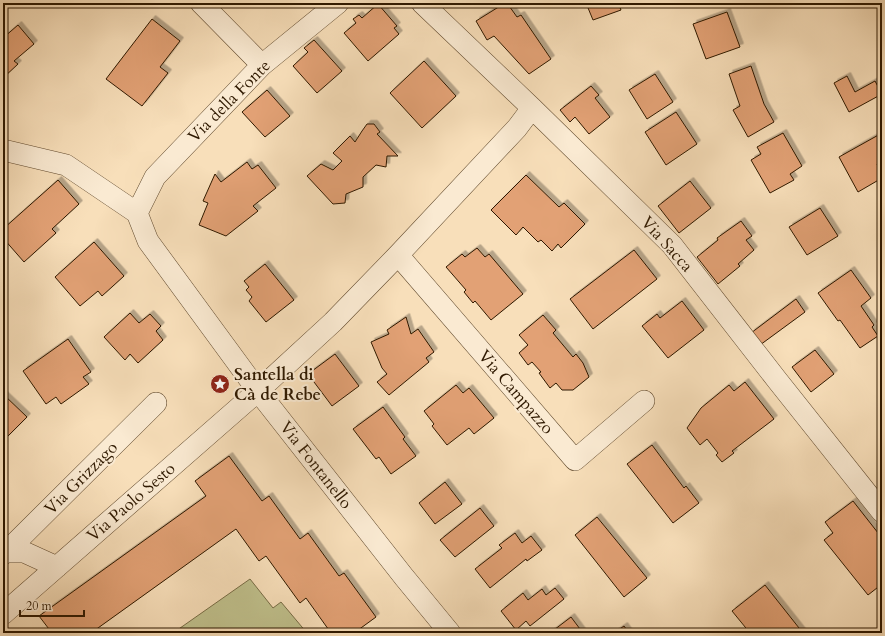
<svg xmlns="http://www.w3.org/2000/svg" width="885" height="636" viewBox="0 0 885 636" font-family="Cardo,serif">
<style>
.green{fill:#c0c18d;stroke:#786d46}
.building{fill:#e2a175;stroke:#2f1900;filter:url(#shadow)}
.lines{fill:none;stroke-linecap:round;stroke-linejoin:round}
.minor-casing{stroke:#614a2e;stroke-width:22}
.minor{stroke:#faead2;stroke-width:21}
.labels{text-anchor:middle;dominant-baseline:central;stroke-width:4;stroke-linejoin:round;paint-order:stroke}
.street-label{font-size:17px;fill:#2f1900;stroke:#faead2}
.poi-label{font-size:17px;font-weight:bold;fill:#2f1900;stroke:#faead2;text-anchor:start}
</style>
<defs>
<filter id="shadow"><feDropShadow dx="3.5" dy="-3.5" stdDeviation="0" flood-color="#0004"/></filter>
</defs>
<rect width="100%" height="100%" fill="#f8dfba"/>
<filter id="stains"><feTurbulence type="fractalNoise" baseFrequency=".005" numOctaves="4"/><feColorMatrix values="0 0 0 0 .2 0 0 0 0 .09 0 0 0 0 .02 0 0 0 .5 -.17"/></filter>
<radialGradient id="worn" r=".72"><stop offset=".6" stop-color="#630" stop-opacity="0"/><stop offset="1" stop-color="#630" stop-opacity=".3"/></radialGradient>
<path class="green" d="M250,579l23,29 8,-6 26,31h-134z"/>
<path class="building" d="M505,3h2l10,14 4,-2 30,44 -22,15 -35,-38 -7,4 -11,-19z
M586,3h32l3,7 -28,10z
M378,4l19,22 -3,2 5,6 -31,27 -24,-28 12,-10 -3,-4 6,-4 3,3z
M727,12l13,35 -34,12 -13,-35z
M152,19l28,22 -20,26 8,6 -26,33 -36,-27z
M18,25l16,19 -20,17 4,3 -15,14v-40z
M314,40l28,31 -25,22 -24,-27 15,-14 -4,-4z
M424,61l32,35 -34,32 -32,-35z
M751,66l13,38 10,18 -26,15 -15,-27 7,-4 -11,-32z
M655,74l18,28 -26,17 -18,-29z
M847,76l8,16 20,-11 7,13 -33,18 -15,-29z
M591,86l8,9 -4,3 15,19 -21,17 -14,-17 -5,5 -10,-12z
M267,90l23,26 -25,21 -23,-25z
M676,112l21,32 -31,21 -21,-33z
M367,124h7l6,8 -3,2 21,22h-11l-1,11 -10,-2 -13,12v10l-17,7 -1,9 -12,1 -26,-28 14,-12 12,6 9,-9 -9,-8 17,-17 5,6 7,-11z
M783,133l19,33 -12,8 4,6 -24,13 -19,-33 10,-6 -4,-7z
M882,133v28l-5,3 5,9v5l-24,14 -19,-35z
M247,162l5,7 6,-4 18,23 -23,18 5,5 -32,25 -27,-11 9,-22 -5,-2 12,-27 6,8z
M526,175l33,32 5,-4 21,21 -24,24 -3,-4 -6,7 -11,-11 -3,2 -15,-15 -7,8 -25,-25z
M58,180l21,24 -27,25 4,4 -32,29 -21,-24v-9z
M690,181l21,27 -32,25 -21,-27z
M820,208l18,28 -31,19 -18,-28z
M741,221l11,15 -6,4 8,10 -16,14 2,2 -22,18 -21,-27 21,-17 -1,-2z
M94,242l30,34 -22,20 -4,-5 -18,15 -25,-29z
M477,248l8,9 4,-3 34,40 -32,26 -16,-19 -2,2 -9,-11 2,-2 -20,-23 16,-13 3,3z
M634,250l23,29 -64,50 -23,-30z
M265,264l29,36 -28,22 -17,-21 3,-4 -6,-7 3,-3 -5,-6z
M851,270l20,28 -10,8 13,19 -2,2 6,9 -18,12 -20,-28 -2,1 -20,-28z
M796,299l9,13 -45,33 -9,-12z
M682,301l22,29 -36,28 -26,-32 15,-12 3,4z
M130,313l9,10 11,-9 11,12 -5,5 7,9 -25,23 -8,-9 -5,6 -21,-23z
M543,315l13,15 -3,3 20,24 3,-3 7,9 6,14 -16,13h-11l-6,-7 -6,5 -11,-15 2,-1 -9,-10 -4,3 -9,-12 9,-8 -9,-10z
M406,317l5,17 7,-5 16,23 -8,6 3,4 -40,33 -12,-13 10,-8 -5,-6 -11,-26 18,-8 -2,-4z
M68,339l23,33 -8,5 6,7 -28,20 -5,-7 -10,7 -23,-33z
M815,350l19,24 -23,18 -19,-25z
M335,354l24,32 -27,20 -24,-32z
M745,382l29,37 -42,32 2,2 -12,9 -6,-7 2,-2 -11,-14 -7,6 -13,-17 14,-20 28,-23 5,6z
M456,385l7,8 6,-5 25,30 -20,16 -5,-6 -22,17 -15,-19 2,-2 -10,-13z
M3,394l24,23 -24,24z
M383,407l22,30 -2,2 13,17 -25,18 -12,-17 -3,2 -23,-30z
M652,445l32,43 2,-2 13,17 -26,20 -46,-59z
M229,456l33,45 7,-5 31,43 8,-6 31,43 5,-3 32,44 -22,16h-23l-25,-35 -6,5 -34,-47 -7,5 -23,-32 -145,104h-39l-13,-17 167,-120 -11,-15z
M445,482l17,22 -27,20 -16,-21z
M853,501l29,37v46l-14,11 -44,-55 9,-7 -8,-11z
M480,508l14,18 -39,31 -15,-17z
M597,517l50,61 -23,19 -49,-62z
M515,533l7,10 9,-7 11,14 -15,11 -1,-2 -36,29 -15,-19 27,-21 -3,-3z
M765,585l38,48h-53l-18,-22z
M555,588l9,11 -34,27 -4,-5 -10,9 -15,-19 22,-18 5,7 14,-11 4,6z
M571,617l12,16h-33z
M624,626l5,7h-15z"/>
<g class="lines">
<g class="minor-casing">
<path id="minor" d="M201,3l61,62
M422,3l110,105 140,137 105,135 105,132
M3,150l63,15 71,48
M137,213l11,28 110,150 146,186 46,56
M137,213l18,-36 107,-112 76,-62
M398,255l177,205 69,-59
M6,552l150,-149
M3,554l3,-2h18l33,15
M3,614l255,-223 75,-69 65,-67 119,-127 15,-20"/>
</g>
<use href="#minor" class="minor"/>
</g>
<defs>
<g id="sight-disc" transform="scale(1)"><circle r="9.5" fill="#8f2418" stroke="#faead2"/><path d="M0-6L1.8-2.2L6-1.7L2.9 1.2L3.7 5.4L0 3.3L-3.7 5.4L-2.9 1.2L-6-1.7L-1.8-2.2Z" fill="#fff"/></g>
</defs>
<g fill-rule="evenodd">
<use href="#sight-disc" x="220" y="384"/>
</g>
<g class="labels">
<g class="street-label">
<text transform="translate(229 101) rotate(-45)">Via della Fonte</text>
<text transform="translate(667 244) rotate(48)">Via Sacca</text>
<text transform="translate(516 392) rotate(49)">Via Campazzo</text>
<text transform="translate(316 465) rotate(52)">Via Fontanello</text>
<text transform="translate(81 478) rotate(-45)">Via Grizzago</text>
<text transform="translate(131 502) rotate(-41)">Via Paolo Sesto</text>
</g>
<g class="poi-label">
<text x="234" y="374">Santella di<tspan x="234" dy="20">Cà de Rebe</tspan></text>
</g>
</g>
<rect width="885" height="636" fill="none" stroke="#f8dfba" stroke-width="16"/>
<rect x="4" y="4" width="877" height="628" fill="none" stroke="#2f1900" stroke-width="2"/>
<rect x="8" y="8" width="869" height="620" fill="none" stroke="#2f1900"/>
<path d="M20 610v6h64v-6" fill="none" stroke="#2f1900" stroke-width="2"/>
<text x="26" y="610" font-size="12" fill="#2f1900" stroke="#faead2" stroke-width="3" paint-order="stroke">20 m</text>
<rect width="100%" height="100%" filter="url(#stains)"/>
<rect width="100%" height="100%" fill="url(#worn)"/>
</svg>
